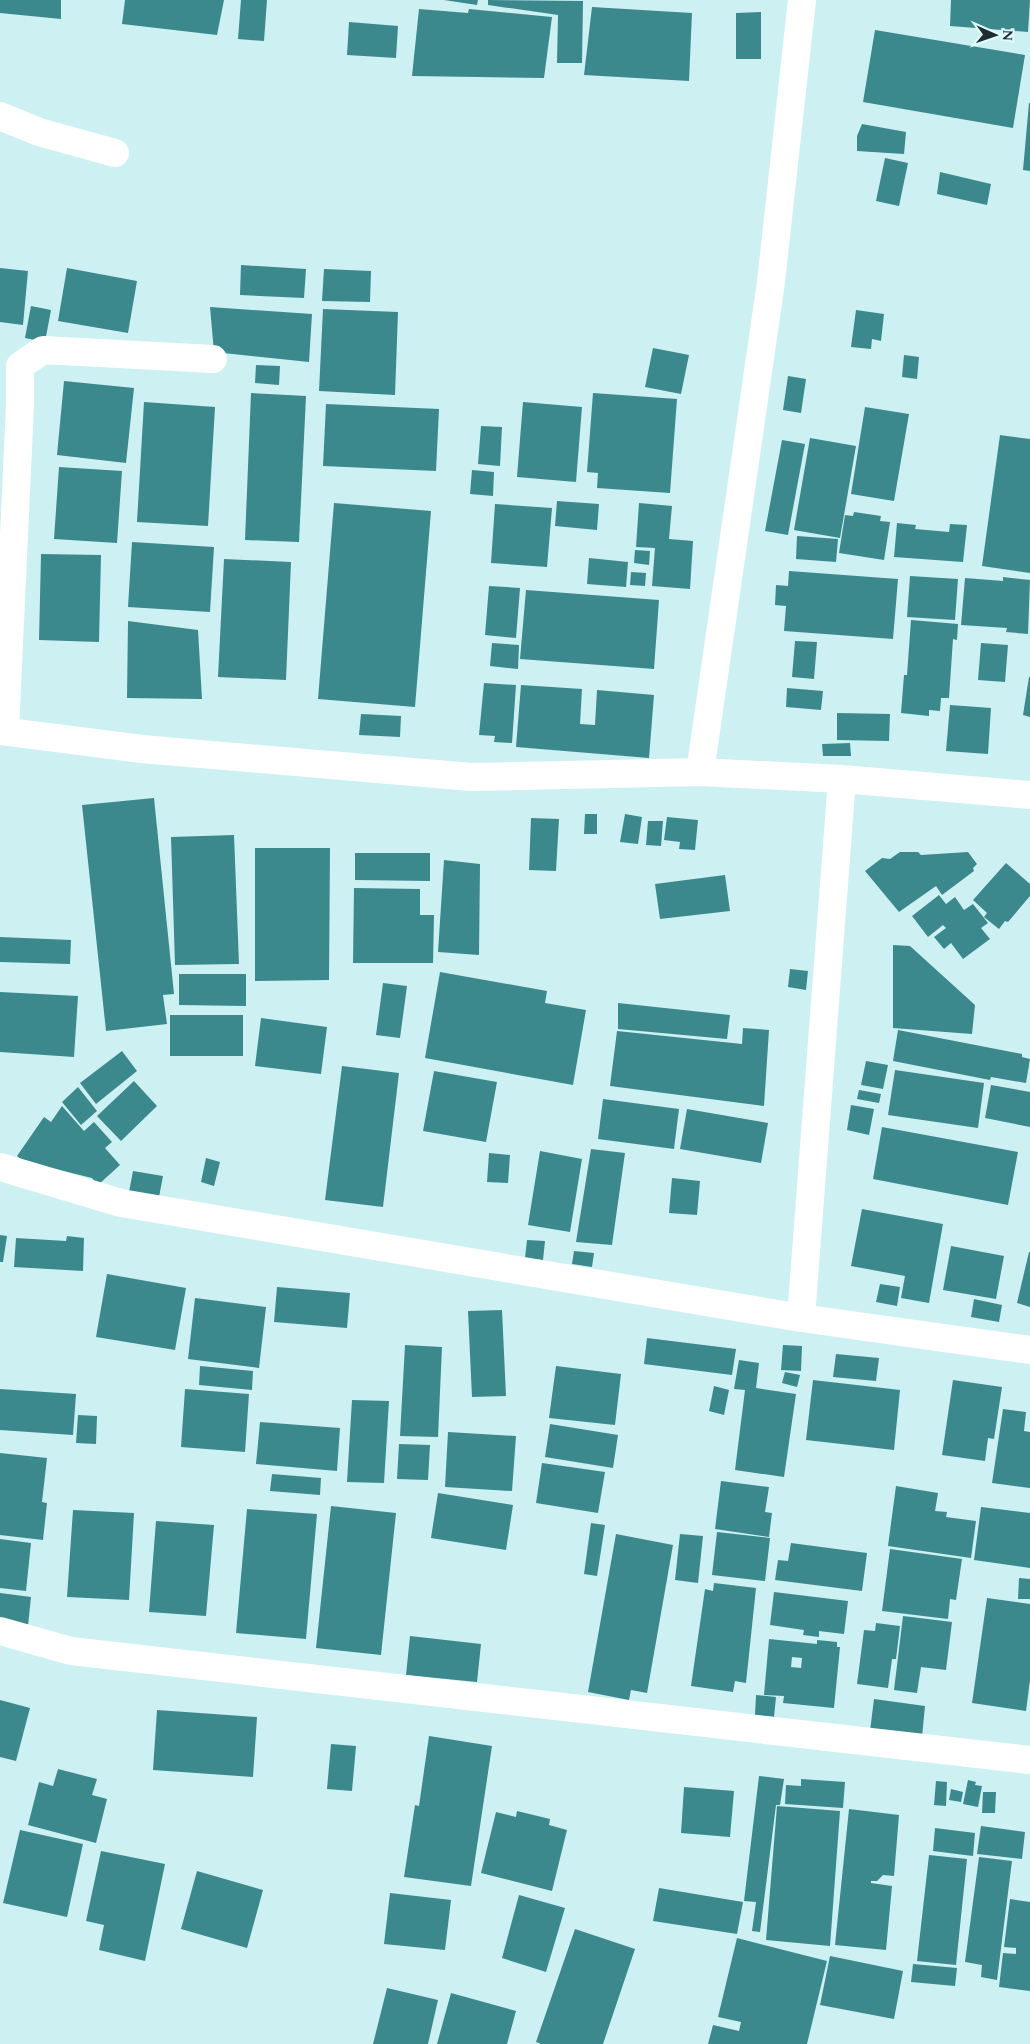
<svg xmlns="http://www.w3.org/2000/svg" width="1030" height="2044" viewBox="0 0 1030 2044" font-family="Spectral,serif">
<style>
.building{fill:#3b888d;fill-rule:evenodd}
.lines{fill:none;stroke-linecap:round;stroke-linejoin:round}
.street{stroke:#fff;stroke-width:28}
</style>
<rect width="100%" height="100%" fill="#cdf1f3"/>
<path class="building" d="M0,0h61v19l-61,-6z
M125,0h99l-7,35 -95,-11z
M241,0h26l-3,41 -26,-2z
M444,0h34l-1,5z
M488,0l95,1 -1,62h-25l1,-48 -70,-10z
M951,0h79l-2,32 -78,-6z
M592,7l100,6 -3,68 -105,-6z
M419,9l49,4 1,-4 83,8 -8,61 -132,-2z
M761,12v47h-25v-46z
M349,22l49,4 -2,32 -49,-3z
M875,30l150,25 -12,73 -150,-26z
M1029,103h1v68l-7,-1z
M862,124l44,8 -2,22 -47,-3v-15z
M885,158l23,5 -9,43 -23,-5z
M940,172l51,12 -4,21 -50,-11z
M241,265l65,4 -2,29 -64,-3z
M0,268l28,3 -5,54 -23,-3z
M67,268l70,13 -9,52 -70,-12z
M324,269l47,2 -1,31 -48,-1z
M31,306l20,4 -6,32 -20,-4z
M210,307l102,7 -3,48 -95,-10z
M323,309l75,3 -3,83 -76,-4z
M856,310l28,4 -3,27 -9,-2 -1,10 -20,-2z
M653,348l36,7 -8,39 -36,-7z
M904,355l15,2 -2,22 -15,-2z
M256,365l24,1 -1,19 -24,-2z
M788,376l18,3 -5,34 -18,-3z
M64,381l70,7 -8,75 -69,-8z
M251,393l55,3 -7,146 -54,-2z
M593,393l84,6 -7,94 -73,-5 1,-15 -11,-1z
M144,402l71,5 -7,119 -71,-4z
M523,402l59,5 -6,75 -59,-5z
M326,404l113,5 -3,62 -113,-5z
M865,407l44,7 -15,87 -43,-7z
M481,426l21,1 -2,39 -22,-2z
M1000,435l30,4v134l-48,-7z
M810,438l46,8 -16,92 -46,-8z
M782,440l23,4 -17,91 -23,-4z
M59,467l63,4 -5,72 -63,-4z
M472,470l22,2 -1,24 -23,-2z
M557,501l42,3 -2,26 -42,-4z
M334,503l97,8 -16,196 -97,-8z
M639,503l33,3 -3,33 24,2 -3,48 -38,-3 3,-38 -19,-1z
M495,504l57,4 -5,59 -56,-4z
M854,512l27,4 -1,5 10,1 -6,38 -45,-7 6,-38 8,1z
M897,523l19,2 -1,4 34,3 1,-8 17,1 -4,37 -69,-5z
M797,536l41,3 -2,23 -40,-3z
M132,542l82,5 -4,65 -82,-5z
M635,550l15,1 -1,14 -15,-2z
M41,554l60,1 -2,87 -60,-2z
M589,558l39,4 -2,25 -39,-3z
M224,559l67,3 -5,118 -68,-3z
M789,571l109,8 -5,60 -109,-8 2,-25 -11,-1 1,-20 12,1z
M631,572l15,1 -1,13 -15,-1z
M910,576l48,3 -3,41 -48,-3z
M1003,577l27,3 -2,54 -22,-2 1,-4 -46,-3 4,-47 38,3z
M489,586l31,2 -4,50 -31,-3z
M526,590l133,10 -5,69 -134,-10z
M911,620l47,4 -1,16 -4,-1 -4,59h-8l-1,13 -11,-1v6l-28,-3 3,-38h3z
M128,621l70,9 4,69 -75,-1z
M795,641l22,1 -3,37 -22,-2z
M492,643l27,2 -1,24 -28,-3z
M981,643l27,2 -3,37 -27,-2z
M1029,677h1v40l-7,-2z
M484,683l32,2 -4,58 -18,-1 1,-6 -16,-1z
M521,685l61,4 -2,35 15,1 2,-35 57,5 -5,63 -133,-11z
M787,688l36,3 -2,19 -35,-3z
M950,705l41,3 -3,46 -42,-3z
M837,713l53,1 -1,27 -52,-1z
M361,714l40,2 -1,21 -41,-2z
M850,743l1,13h-28l-1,-12z
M154,798l20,196 -11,1 4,29 -61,7 -24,-226z
M585,814h12v20h-13z
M625,814l17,3 -4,27 -18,-2z
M667,817l31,3 -3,30 -16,-1 1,-7 -16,-2z
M531,818l28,1 -3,52 -27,-1z
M648,821h15l-2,25 -15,-1z
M234,835l5,129 -64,1 -4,-128z
M255,848h75l-1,132 -74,1z
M900,852h18l3,3 47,-3 9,12 -4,4 1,3 -32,24 -6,-9 -37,26 -34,-41 17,-13 8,1z
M355,853h75v28l-75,-1z
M444,860l36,4 -1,91 -41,-3z
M1006,863l24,21v12l-22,26 -3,-1 -6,8 -15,-12 3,-4 -14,-13z
M725,875l5,36 -70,8 -5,-35z
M354,888l66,1v26h14l-1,48h-80z
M939,895l7,9 9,-7 9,13 9,-6 15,19 -7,5 9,11 -27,20 -12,-16 -7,6 -10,-12 12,-9 -3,-3 -15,12 -16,-21z
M0,937l71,3 -1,24 -70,-2z
M893,945l17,1 65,59 -3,29 -79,-6z
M790,969l18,2 -2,19 -18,-3z
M440,972l107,19 -2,12 41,7 -13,75 -148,-27z
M179,974h67v32l-67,-1z
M383,983l24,3 -7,52 -24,-3z
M0,992l78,4 -4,61 -74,-5z
M618,1003l112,12 -3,24 -109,-10z
M170,1015h73v41h-73z
M261,1018l66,9 -6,47 -66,-8z
M743,1028l26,2 -5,76 -154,-20 7,-55 125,13z
M898,1030l124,24v3l8,2 -4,24 -35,-6 -1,3 -97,-19z
M122,1051l15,20 -41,33 -16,-21z
M866,1061l22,4 -5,24 -22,-4z
M342,1066l57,7 -16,134 -58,-7z
M895,1070l89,13 -6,45 -90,-13z
M434,1071l63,11 -11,60 -63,-11z
M134,1081l23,25 -36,35 -24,-25z
M991,1085l39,7v35l-45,-9z
M78,1087l19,24 -16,14 -19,-23z
M859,1090l22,4 -2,9 -22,-4z
M603,1099l76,10 -5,40 -76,-10z
M851,1105l23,4 -5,26 -22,-5z
M62,1106l22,25 10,-9 18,20 -7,6 15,17 -22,20 -6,-7 -69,-17 -6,-5 27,-39 7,5z
M687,1109l81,14 -7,40 -81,-14z
M882,1127l136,25 -10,53 -135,-26z
M591,1149l34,4 -13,92 -36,-3z
M540,1151l42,8 -12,73 -42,-7z
M489,1153l21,2 -2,28 -21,-1z
M206,1158l14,4 -6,24 -13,-4z
M133,1171l30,5 -4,21 -30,-5z
M672,1178l28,3 -3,34 -28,-2z
M862,1209l81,15 -14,79 -28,-5 4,-22 -54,-10z
M0,1235l7,1 -4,26h-3z
M67,1236l17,2 -1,33 -69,-4 2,-29 50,3z
M527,1240l18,1 -2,19 -18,-2z
M951,1246l53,10 -8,43 -53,-9z
M574,1251l20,2 -2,14 -20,-3z
M1029,1252h1v55l-13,-4z
M107,1274l79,14 -11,62 -79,-13z
M880,1284l20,3 -3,19 -21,-4z
M277,1287l73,6 -3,35 -73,-6z
M195,1298l71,9 -7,61 -71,-9z
M974,1299l28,6 -3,17 -28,-5z
M502,1310l4,86 -34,1 -4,-86z
M647,1338l89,11 -4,26 -88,-11z
M405,1345l37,2 -4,90 -38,-1z
M783,1345l19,1 -1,25 -20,-1z
M836,1354l43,4 -3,23 -43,-4z
M739,1360l20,3 -3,25 40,6 -12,83 -49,-7 10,-80 -11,-1z
M200,1366l53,5 -1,19 -53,-5z
M556,1366l65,8 -6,51 -66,-7z
M785,1372l15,3 -3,12 -15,-4z
M813,1380l87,10 -6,60 -88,-10z
M953,1380l49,7 -8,52 -6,-1 -3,23 -43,-6z
M714,1386l15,4 -5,25 -15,-4z
M0,1389l76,5 -3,41 -73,-5z
M185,1389l64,5 -4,58 -64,-5z
M352,1400l37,1 -5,82 -37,-1z
M1003,1409l23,3 -2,19 6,1v56l-38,-5z
M78,1415l19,1 -1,28 -20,-1z
M260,1422l80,6 -3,43 -81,-7z
M550,1424l68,11 -5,33 -68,-11z
M448,1432l68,4 -4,55 -67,-4z
M399,1444l31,1 -2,35 -31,-1z
M0,1453l47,5 -5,44 5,1 -4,37 -43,-5z
M542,1463l63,9 -7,41 -62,-10z
M272,1474l49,4 -1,17 -50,-4z
M721,1481l48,6 -4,25 7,1 -3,24 -54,-8z
M896,1486l42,7 -3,18 12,1 -1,5 30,4 -5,37 -83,-12z
M438,1493l75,12 -7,45 -75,-12z
M331,1506l65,7 -15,142 -65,-7z
M981,1507l49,6v55l-56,-8z
M247,1509l70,5 -11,125 -70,-6z
M73,1510l61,3 -5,87 -62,-3z
M156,1521l58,4 -8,91 -57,-4z
M591,1523l14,2 -8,51 -13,-2z
M717,1532l53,6 -5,43 -53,-6z
M616,1534l57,11 -26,148 -16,-3 -2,10 -41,-8z
M680,1534l23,2 -5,47 -23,-3z
M0,1539l31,4 -5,48 -26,-3z
M791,1543l76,10 -5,38 -87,-11 3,-20 10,1z
M890,1549l72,10 -6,41 -6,-1 -2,20 -66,-8z
M1019,1578l11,1v20h-12z
M714,1583l42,5 -10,95 -11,-2 -2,11 -42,-6 14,-97 8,2z
M774,1592l74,9 -4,33 -25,-3v6l-16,-2 1,-5 -34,-5z
M0,1593l31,4 -3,29 -28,-3z
M987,1598l43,6v76l-4,31 -54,-8z
M903,1616l49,6 -6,48 -25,-3 -4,26 -23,-3z
M876,1623l24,3 -4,33h-4l-4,29 -31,-4 7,-54 11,1z
M410,1636l71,8 -4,38 -71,-7z
M769,1639l48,5v-4l20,2v5h3l-6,61 -51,-5 1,-7 -20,-1zM792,1657l10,1 -1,10 -10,-1z
M756,1695l20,2 -2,20 -19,-2z
M874,1699l51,7 -3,31 -52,-6z
M0,1700l30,8 -14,53 -16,-4z
M157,1710l100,7 -4,60 -100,-7z
M429,1736l63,10 -21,140 -67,-9 11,-72 4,1z
M331,1744l25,2 -4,45 -25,-2z
M58,1769l39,10 -5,16 15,4 -11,44 -68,-18 11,-43 14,4z
M759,1776l25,3 -4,26h-4l-16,127 -8,-1 4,-29 -12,-1z
M801,1779l44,3 -2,26 -58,-4 1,-19 15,1z
M968,1780l8,2 -1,3 7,1 -4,21 -15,-3z
M936,1781l11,1 -1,24 -12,-1z
M684,1787l50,4 -4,46 -49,-4z
M951,1789l12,3 -2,10 -12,-2z
M983,1792h13l-1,21h-13z
M777,1806l63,5 -10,135 -64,-6z
M849,1809l50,6 -5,61 -11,-1 -6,6h-6v2l21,3 -6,64 -51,-5z
M517,1811l33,8 -1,6 18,5 -15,61 -71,-18 15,-61 20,5z
M981,1826l44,6 -3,27 -45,-5z
M935,1828l40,5 -2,23 -40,-5z
M20,1830l63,14 -16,73 -64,-14z
M101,1851l64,13 -20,97 -46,-11 5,-25 -18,-4z
M929,1855l38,4 -11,106 -39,-4z
M979,1857l33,4 -15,119 -16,-3 1,-12 -17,-3z
M197,1871l66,19 -16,58 -66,-19z
M659,1888l84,14 -6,32 -84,-13z
M390,1893l61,7 -6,50 -61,-6z
M519,1895l46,13 -19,64 -44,-14z
M1010,1899l20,3v89l-31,-4 4,-34 13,1v-6l-12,-1z
M575,1929l60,20 -32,95h-62l-5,-2z
M737,1938l90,23 -20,83h-99l5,-19 26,6 2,-9 -23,-5z
M830,1956l73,15 -9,48 -74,-14z
M913,1964l44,4 -2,18 -44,-4z
M387,1988l51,12 -10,44h-55z
M451,1993l65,18 -9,33h-70z"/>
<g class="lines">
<path class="street" d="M0,116l39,16 76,21
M0,731l142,18 329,28 229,-5 142,7 188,16
M5,731l15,-326v-39l23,-16 170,9
M700,772l71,-490 31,-282
M0,1167l121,36 680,115 229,32
M801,1318l41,-539
M0,1631l71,20 959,109"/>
</g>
<g transform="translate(995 35) rotate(92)" stroke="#e0fdff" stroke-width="4" paint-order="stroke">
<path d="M0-4L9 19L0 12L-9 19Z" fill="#1f2d2e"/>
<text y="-8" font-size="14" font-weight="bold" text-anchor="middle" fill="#1f2d2e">N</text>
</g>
</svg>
